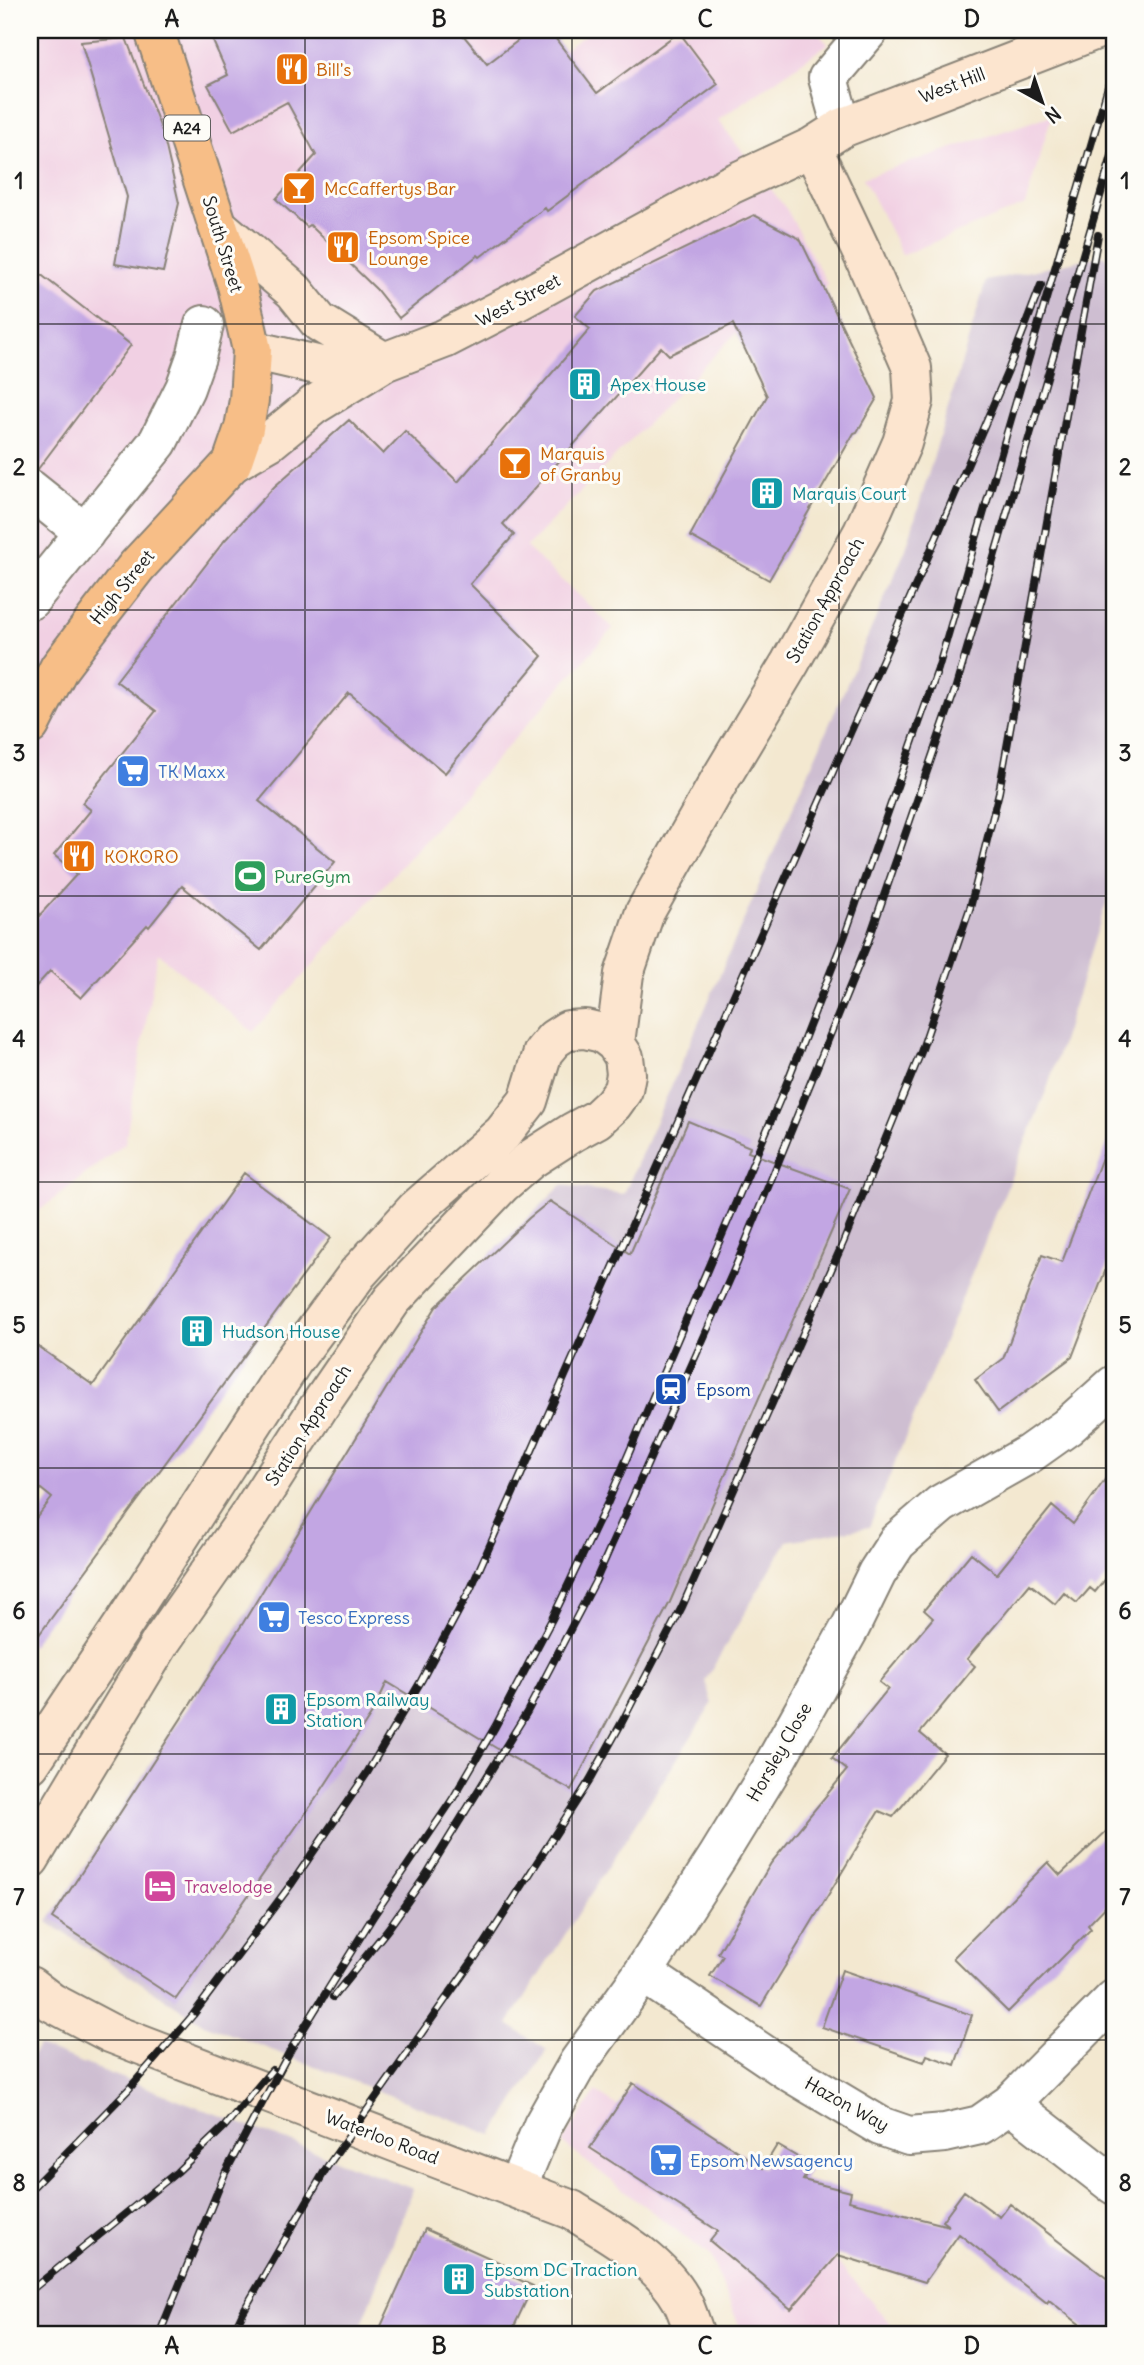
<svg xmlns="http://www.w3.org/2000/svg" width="1144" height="2365" viewBox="0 0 1144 2365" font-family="Delius,sans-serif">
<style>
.built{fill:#f1d0e3}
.industrial{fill:#cebed1}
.building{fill:#c2a6e3}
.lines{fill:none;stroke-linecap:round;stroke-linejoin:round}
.street-casing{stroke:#888276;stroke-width:42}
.secondary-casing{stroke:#888276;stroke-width:42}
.highway-casing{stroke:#888276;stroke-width:42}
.street{stroke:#fff;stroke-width:38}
.secondary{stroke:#fce5cf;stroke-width:38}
.highway{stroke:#f7be87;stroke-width:38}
.rail-casing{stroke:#1c1c1c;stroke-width:8}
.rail{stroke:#fdfcf7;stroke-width:5;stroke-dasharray:16;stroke-linecap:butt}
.grid{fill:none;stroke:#1c1c1c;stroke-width:2;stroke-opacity:0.55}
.labels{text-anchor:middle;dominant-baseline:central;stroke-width:6;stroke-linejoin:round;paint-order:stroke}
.shield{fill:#fdfcf7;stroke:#605f5e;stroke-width:2}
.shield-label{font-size:16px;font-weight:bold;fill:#1c1c1c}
.food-label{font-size:18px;fill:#c56008;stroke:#fdfcf7;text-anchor:start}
.street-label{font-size:18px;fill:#1c1c1c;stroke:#fdfcf7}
.culture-label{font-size:18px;fill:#0d838f;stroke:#fdfcf7;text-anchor:start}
.shop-label{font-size:18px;fill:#366cbe;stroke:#fdfcf7;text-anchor:start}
.leisure-label{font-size:18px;fill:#27864d;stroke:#fdfcf7;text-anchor:start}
.transit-label{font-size:18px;fill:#164399;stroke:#fdfcf7;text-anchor:start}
.hotel-label{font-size:18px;fill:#b23c85;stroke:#fdfcf7;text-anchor:start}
.neatline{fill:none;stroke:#1c1c1c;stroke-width:2.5}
.grid-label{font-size:23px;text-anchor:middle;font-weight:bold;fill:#1c1c1c}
</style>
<rect width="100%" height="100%" fill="#fdfcf7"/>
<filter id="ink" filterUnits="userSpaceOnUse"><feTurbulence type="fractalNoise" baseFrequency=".0143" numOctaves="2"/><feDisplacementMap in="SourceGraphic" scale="14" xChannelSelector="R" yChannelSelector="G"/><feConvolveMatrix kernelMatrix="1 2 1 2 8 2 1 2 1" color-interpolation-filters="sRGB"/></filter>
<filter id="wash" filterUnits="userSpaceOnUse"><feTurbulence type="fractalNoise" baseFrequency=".00686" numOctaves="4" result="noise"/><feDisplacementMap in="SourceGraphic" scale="28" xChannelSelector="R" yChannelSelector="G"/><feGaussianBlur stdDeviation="1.57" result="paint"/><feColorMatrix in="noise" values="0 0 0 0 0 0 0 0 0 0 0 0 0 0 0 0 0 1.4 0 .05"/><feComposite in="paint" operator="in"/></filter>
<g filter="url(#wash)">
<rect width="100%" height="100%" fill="#f3e8d0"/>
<path class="built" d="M30,30h507l24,22 31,-22h223l13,14 -110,76 69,90 41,75 -75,31 -227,231 87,81 -360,404 -95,-79 -33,190 -95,75z
M1052,115l-27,90 -123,50 -39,-77z
M596,2092l208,132 96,111h-157l-33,-79 -148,-113z"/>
<path class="industrial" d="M1104,255l10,13v610l-66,208 -179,441 -82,14 -82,140 7,23 -204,320 39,26 -54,85 -289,-111 -156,-102 147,-227 241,-388 126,-122 62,9 282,-645 80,-268z
M38,2046l375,143 -55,146h-328v-277z"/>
<g id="blocks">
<path class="building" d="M208,30h251l28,34 45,-34h17l48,63 82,-61 39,52 -171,127 -2,-3 -65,49 -2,-2 -79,63 -23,-29 -66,-64 -3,2 -31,-28 40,-44 -29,-53 -54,29 -25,-46 20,-10z
M126,38l37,96 16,69 -16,69 -48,-8 12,-67 -46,-155z
M754,215l46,24 77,159 -20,34 -3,1 -85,147 -79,-44 77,-140 -34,-72 -64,31 -8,-8 -158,177 11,11 -44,49 72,72 -97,117 -96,-80 -90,108 76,61 -74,88 -79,-64 -33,41 -2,-2 -66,73 -31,-27 -20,22v-67l47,-52 -23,-19 37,-45 -9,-7 74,-92 -40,-30 109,-141 49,-53 75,-67 34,34 22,-23 53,51 132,-153 -15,-13 22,-25z
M30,266l101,79 -93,124 -8,-1z
M688,1121l62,26 -2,5 102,37 -180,413 -99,188 -60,-33 -124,-75 -13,28 -55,84 -143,205 -124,-81 191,-295 193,-316 93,-89 21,-17 80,53z
M1111,1134l3,1v113l-42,109 -74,55 -23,-32 28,-21 39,-104 20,7z
M244,1173l87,65 -301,409v-121l22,-28 -22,-18v-139l63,44z
M1114,1467v102l-19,23 -5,-4 -13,15 -13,-10 -9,11 -25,-20 -63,75 8,7 -55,67 25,21 -52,63 -14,-6 -118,195 -51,-30 13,-20 -5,-3 53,-90 76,-93 -15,-12 56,-69 -9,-7 54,-64 -9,-8 47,-57 26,21 55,-68 21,18z
M1114,1824v74l-26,27 3,4 -83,83 -55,-54 95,-96 12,13z
M842,1970l130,45 -17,50 -28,-10 -3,7 -102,-35z
M633,2083l130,85 14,-23 34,20 -8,15 48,12 -2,9 100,25 -7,-5 22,-30 36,26 10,-13 104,80v51h-21l-44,-35 -2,3 -88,-69 -34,48 -87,-27 -47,54 -81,-68 8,-10 -128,-83z
M425,2229l78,35 -3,7 33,15 -23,49h-133z"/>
</g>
</g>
<g filter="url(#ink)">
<use href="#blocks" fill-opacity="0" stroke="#888276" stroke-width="2"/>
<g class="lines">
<g class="street-casing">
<path id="street" d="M842,128l-14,-50 41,-48
M30,489l55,44
M30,600l128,-158 27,-54 11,-31 8,-32
M643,1973l145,98 92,55 29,10 36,-3 35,-8 30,-21 104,-105
M1010,2104l104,81
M517,2188l26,-63 35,-62 65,-90 75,-117 52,-85 81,-145 26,-53 20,-31 44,-38 88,-50 38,-27 47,-42"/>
</g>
<g class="secondary-casing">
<path id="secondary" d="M219,227l75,64 25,31 65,40
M252,350l108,25
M232,463l38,-22 44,-36 70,-43 60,-23 72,-37 214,-117 82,-38 30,-19 254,-98
M615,1043l9,-69 21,-62 73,-129 72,-120 73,-131 39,-89 12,-42 -2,-33 -48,-111 -52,-110
M30,1764l95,-142 168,-261 65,-88 58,-64 87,-76 25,-32 15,-49 11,-13 14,-9 17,-1 17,4 13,10 9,14 2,17 -3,16 -10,14 -16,15 -24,13 -42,27 -30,26 -109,115 -72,105 -72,112 -88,126 -130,216
M30,1986l21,16 59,31 462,177c38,24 86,49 109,89 6,11 10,25 14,36"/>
</g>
<g class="highway-casing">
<path id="highway" d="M30,725l29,-57 43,-57 35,-45 95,-103 12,-35 5,-28 3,-50 -15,-65 -83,-255"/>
</g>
<use href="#street" class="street"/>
<use href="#secondary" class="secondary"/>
<use href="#highway" class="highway"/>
<g class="rail-casing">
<path id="rail" d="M333,1997l55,-68 38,-54 101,-163 68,-130 142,-319 131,-321 87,-252 159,-541
M30,2190l98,-100 65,-75 99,-132 75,-110 54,-92 50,-93 450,-1015 88,-205 32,-83
M30,2291l147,-119 47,-45 48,-57
M159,2335l66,-162 66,-124 83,-134 78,-115 43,-73 57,-108 56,-117 176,-412 61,-155 93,-266 176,-603
M232,2335l11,-23 84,-145 159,-225 104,-162 32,-58 60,-115 161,-364 78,-191 49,-144 29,-116 99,-557"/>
</g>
<use href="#rail" class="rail"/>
</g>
</g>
<path class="grid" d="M305,30v2305M572,30v2305M839,30v2305M30,324h1084M30,610h1084M30,896h1084M30,1182h1084M30,1468h1084M30,1754h1084M30,2040h1084"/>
<defs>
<g id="restaurant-square" transform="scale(1.75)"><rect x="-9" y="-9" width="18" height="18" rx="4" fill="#e8710a" stroke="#fdfcf7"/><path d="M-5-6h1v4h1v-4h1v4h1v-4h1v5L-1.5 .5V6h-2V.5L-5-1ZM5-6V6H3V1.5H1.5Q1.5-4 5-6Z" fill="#fff"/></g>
<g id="bar-square" transform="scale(1.75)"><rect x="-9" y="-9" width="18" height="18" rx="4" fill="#e8710a" stroke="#fdfcf7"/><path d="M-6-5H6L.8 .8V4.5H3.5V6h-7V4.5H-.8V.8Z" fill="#fff"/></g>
<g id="building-square" transform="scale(1.75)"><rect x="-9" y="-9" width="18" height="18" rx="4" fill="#0f9aa8" stroke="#fdfcf7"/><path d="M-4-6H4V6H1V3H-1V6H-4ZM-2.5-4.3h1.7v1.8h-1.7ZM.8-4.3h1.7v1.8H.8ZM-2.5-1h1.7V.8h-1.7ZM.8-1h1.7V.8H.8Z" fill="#fff"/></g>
<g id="supermarket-square" transform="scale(1.75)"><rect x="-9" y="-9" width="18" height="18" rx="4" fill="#3f7fe0" stroke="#fdfcf7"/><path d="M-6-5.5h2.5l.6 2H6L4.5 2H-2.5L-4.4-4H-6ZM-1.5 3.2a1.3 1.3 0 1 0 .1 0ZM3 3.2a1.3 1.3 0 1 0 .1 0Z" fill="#fff"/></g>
<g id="stadium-square" transform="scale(1.75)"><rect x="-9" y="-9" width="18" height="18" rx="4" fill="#2e9e5b" stroke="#fdfcf7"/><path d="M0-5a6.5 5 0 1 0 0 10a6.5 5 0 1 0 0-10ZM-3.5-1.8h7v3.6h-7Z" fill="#fff"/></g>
<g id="station-square" transform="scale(1.75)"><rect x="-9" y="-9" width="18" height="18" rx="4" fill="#1a4fb4" stroke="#fdfcf7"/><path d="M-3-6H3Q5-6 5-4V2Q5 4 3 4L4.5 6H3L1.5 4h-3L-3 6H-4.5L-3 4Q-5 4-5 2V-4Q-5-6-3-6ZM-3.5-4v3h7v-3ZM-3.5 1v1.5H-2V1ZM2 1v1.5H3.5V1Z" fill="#fff"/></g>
<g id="hotel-square" transform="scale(1.75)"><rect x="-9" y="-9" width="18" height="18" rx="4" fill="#d1479c" stroke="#fdfcf7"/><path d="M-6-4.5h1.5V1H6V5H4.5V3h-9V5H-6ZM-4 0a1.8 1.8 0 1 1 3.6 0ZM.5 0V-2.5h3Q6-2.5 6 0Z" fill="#fff"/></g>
</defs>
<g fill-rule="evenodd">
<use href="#restaurant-square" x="292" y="69"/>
<use href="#bar-square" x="299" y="188"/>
<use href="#restaurant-square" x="343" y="247"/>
<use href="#building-square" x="585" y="384"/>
<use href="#bar-square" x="515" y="463"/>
<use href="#building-square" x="767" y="493"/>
<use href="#supermarket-square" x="133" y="771"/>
<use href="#restaurant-square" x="79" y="856"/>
<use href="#stadium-square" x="250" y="876"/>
<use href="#building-square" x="197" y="1331"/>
<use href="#station-square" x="671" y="1389"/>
<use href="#supermarket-square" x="274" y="1617"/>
<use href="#building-square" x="281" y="1709"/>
<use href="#hotel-square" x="160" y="1886"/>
<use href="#supermarket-square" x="666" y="2160"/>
<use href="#building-square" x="459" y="2279"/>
</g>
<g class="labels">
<rect class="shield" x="164" y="115.5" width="46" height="25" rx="5"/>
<g class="shield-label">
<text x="187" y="128">A24</text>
</g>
<g class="food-label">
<text x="316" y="69">Bill's</text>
<text x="324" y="188">McCaffertys Bar</text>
<text x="368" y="237">Epsom Spice<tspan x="368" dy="21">Lounge</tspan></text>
<text x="540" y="453">Marquis<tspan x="540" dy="21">of Granby</tspan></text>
<text x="104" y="856">KOKORO</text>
</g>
<g class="street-label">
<text transform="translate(952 85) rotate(-21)">West Hill</text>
<text transform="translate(223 244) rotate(73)">South Street</text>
<text transform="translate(518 300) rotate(-28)">West Street</text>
<text transform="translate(122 587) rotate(-51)">High Street</text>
<text transform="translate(825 600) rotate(-61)">Station Approach</text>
<text transform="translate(308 1425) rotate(-57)">Station Approach</text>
<text transform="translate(779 1752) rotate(-60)">Horsley Close</text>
<text transform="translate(847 2104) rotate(29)">Hazon Way</text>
<text transform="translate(382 2137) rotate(21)">Waterloo Road</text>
</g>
<g class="culture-label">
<text x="610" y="384">Apex House</text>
<text x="792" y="493">Marquis Court</text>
<text x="222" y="1331">Hudson House</text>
<text x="306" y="1699">Epsom Railway<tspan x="306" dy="21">Station</tspan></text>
<text x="484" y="2269">Epsom DC Traction<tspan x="484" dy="21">Substation</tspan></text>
</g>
<g class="shop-label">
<text x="158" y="771">TK Maxx</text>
<text x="298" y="1617">Tesco Express</text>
<text x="690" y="2160">Epsom Newsagency</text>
</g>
<g class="leisure-label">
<text x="274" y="876">PureGym</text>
</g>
<g class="transit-label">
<text x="696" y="1389">Epsom</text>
</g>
<g class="hotel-label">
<text x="184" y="1886">Travelodge</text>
</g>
</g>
<rect width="1144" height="2365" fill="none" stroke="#fdfcf7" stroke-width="77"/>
<g transform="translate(1042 102) rotate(140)" stroke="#fdfcf7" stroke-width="5" paint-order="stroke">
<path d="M0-5L12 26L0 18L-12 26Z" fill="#1c1c1c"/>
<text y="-10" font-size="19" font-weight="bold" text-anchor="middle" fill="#1c1c1c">N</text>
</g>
<rect x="38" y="38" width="1068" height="2288" class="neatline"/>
<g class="grid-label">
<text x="172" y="27">A</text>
<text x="439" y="27">B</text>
<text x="705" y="27">C</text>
<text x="972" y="27">D</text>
<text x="19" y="189">1</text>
<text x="1125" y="189">1</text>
<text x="19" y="475">2</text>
<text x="1125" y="475">2</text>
<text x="19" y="761">3</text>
<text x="1125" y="761">3</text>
<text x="19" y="1047">4</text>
<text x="1125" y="1047">4</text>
<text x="19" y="1333">5</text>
<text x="1125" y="1333">5</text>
<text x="19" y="1619">6</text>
<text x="1125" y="1619">6</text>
<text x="19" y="1905">7</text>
<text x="1125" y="1905">7</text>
<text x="19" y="2191">8</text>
<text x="1125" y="2191">8</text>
<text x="172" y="2354">A</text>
<text x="439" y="2354">B</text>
<text x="705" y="2354">C</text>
<text x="972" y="2354">D</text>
</g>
</svg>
